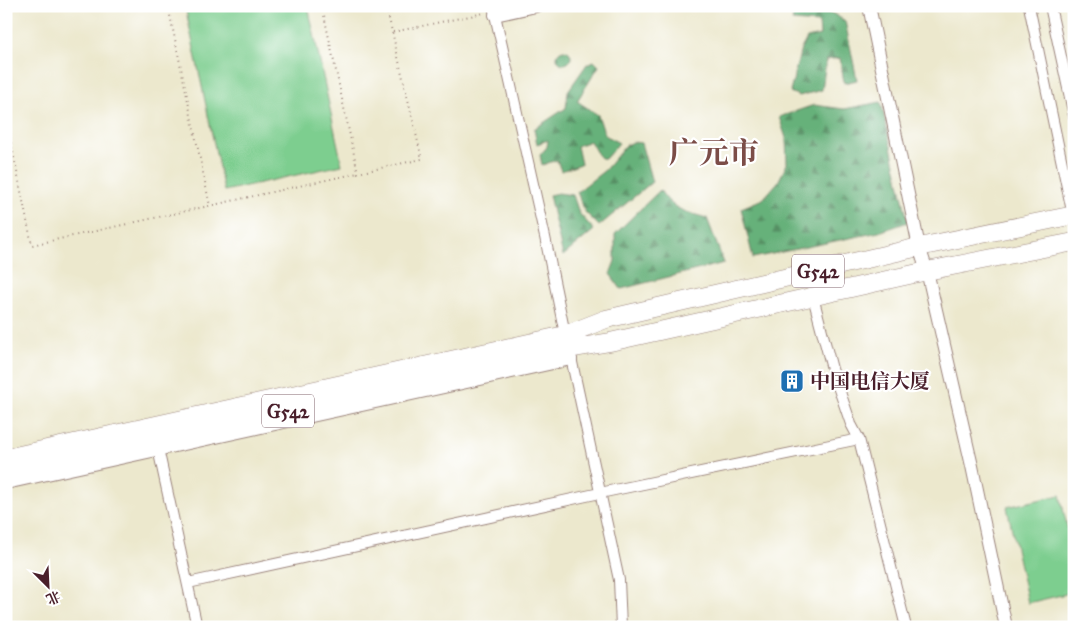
<svg xmlns="http://www.w3.org/2000/svg" width="1080" height="633" viewBox="0 0 1080 633" font-family="'IM FELL Great Primer','Noto Serif SC',serif">
<style>
.forest{fill:url(#forest-firs);stroke:#586852}
.pitch{fill:#7dce8f;stroke:#64765d}
.lines{fill:none;stroke-linecap:round;stroke-linejoin:round}
.minor-casing{stroke:#9b847c;stroke-width:12}
.tertiary-casing{stroke:#9b847c;stroke-width:14}
.trunk-casing{stroke:#9b847c;stroke-width:19}
.path{stroke:#9b847c;stroke-width:2;stroke-dasharray:1 4;stroke-linecap:butt}
.minor{stroke:#fff;stroke-width:10}
.tertiary{stroke:#fff;stroke-width:12}
.trunk{stroke:#fff;stroke-width:18}
.labels{text-anchor:middle;dominant-baseline:central;stroke-width:4.5;stroke-linejoin:round;paint-order:stroke}
.shield{fill:#fff;stroke:#80626b;stroke-width:1}
.shield-label{font-size:19px;font-weight:bold;fill:#4a1f2b}
.poi-label{font-size:20px;font-weight:bold;fill:#4a1f2b;stroke:#fff;text-anchor:start}
.town-label{font-size:30px;font-weight:bold;fill:#7c4d48;stroke:#fff}
</style>
<defs>
<pattern id="forest-firs" width="22" height="20" patternUnits="userSpaceOnUse" patternTransform="scale(1.25)"><rect width="22" height="20" fill="#66b17a"/><path d="M5 1l3.5 6h-7zM16 11l3.5 6h-7z" fill="#568f64"/></pattern>
</defs>
<rect width="100%" height="100%" fill="#fff"/>
<filter id="ink" filterUnits="userSpaceOnUse"><feTurbulence type="fractalNoise" baseFrequency=".02" numOctaves="2"/><feDisplacementMap in="SourceGraphic" scale="10" xChannelSelector="R" yChannelSelector="G"/><feConvolveMatrix kernelMatrix="1 2 1 2 8 2 1 2 1" color-interpolation-filters="sRGB"/></filter>
<filter id="wash" filterUnits="userSpaceOnUse"><feTurbulence type="fractalNoise" baseFrequency=".0096" numOctaves="4" result="noise"/><feDisplacementMap in="SourceGraphic" scale="20" xChannelSelector="R" yChannelSelector="G"/><feGaussianBlur stdDeviation="1.12" result="paint"/><feColorMatrix in="noise" values="0 0 0 0 0 0 0 0 0 0 0 0 0 0 0 0 0 1.4 0 .05"/><feComposite in="paint" operator="in"/></filter>
<g filter="url(#wash)">
<rect width="100%" height="100%" fill="#ece8cd"/>
<path class="forest" d="M804,8l28,5 13,8 12,59 -13,3 -4,-25 -14,2 -4,30 -23,6 -9,-4 11,-43 6,-11 13,-3 -1,-12 -27,-2 2,-9z
M557 57a7 7 0 1 1 14 0a7 7 0 1 1-14 0Z
M594,61l5,5 -22,35 21,14 7,20 14,8 -14,16 -6,-2 -9,-16 -13,5 4,18 -20,7 -4,-11 -15,5 -2,-10 7,-8 1,-7 -11,4 -3,-15 32,-21 2,-17 19,-27z
M881,102l27,120 -29,10 -126,26 -12,-50 22,-9 15,-17 9,-18 -1,-26 -7,-21 35,-12 30,4z
M633,142l8,1 11,39 -53,44 -14,-14 -8,-20 28,-22 21,-25z
M660,190c12,20 26,22 47,28l17,45 -103,26 -11,-15 5,-13v-27z
M558,193l15,2 6,18 15,17 -31,26 -14,-61z"/>
<path class="pitch" d="M185,6h123l34,159 -118,26z
M1060,495l14,62v35l-46,11 -21,-96z"/>
</g>
<g filter="url(#ink)">
<g class="lines">
<g class="minor-casing">
<path id="minor" d="M493,6l52,231 21,102
M1029,6l44,210
M1050,6l24,110
M813,297l19,72 19,55 8,15
M570,353l49,227 2,47
M157,444l40,183
M188,583l412,-90 259,-54 47,188"/>
</g>
<g class="tertiary-casing">
<path id="tertiary" d="M869,6l50,241 8,24 45,195 34,161
M495,15l41,-9
M6,483l565,-124"/>
</g>
<g class="trunk-casing">
<path id="trunk" d="M6,458l559,-123 41,-16 313,-72 155,-32
M6,473l563,-124 41,-7 317,-71 147,-29"/>
</g>
<path class="path" d="M168,6l42,200
M322,6l36,167 64,-14 -36,-153
M393,32l91,-19
M6,118l26,127 326,-72"/>
<use href="#minor" class="minor"/>
<use href="#tertiary" class="tertiary"/>
<use href="#trunk" class="trunk"/>
</g>
</g>
<defs>
<g id="building-square" transform="scale(1.25)"><rect x="-9" y="-9" width="18" height="18" rx="4" fill="#1f6fb2" stroke="#fff"/><path d="M-4-6H4V6H1V3H-1V6H-4ZM-2.5-4.3h1.7v1.8h-1.7ZM.8-4.3h1.7v1.8H.8ZM-2.5-1h1.7V.8h-1.7ZM.8-1h1.7V.8H.8Z" fill="#fff"/></g>
</defs>
<g fill-rule="evenodd">
<use href="#building-square" x="792" y="381"/>
</g>
<g class="labels">
<g class="shield">
<rect x="792" y="254.5" width="52" height="33" rx="4"/>
<rect x="262" y="394.5" width="52" height="33" rx="4"/>
</g>
<g class="shield-label">
<text x="818" y="271">G542</text>
<text x="288" y="411">G542</text>
</g>
<g class="poi-label">
<text x="810" y="381">中国电信大厦</text>
</g>
<g class="town-label">
<text x="714" y="153">广元市</text>
</g>
</g>
<rect width="1080" height="633" fill="none" stroke="#fff" stroke-width="25"/>
<g transform="translate(48 586) rotate(156)" stroke="#ffffff" stroke-width="4" paint-order="stroke">
<path d="M0-4L9 19L0 12L-9 19Z" fill="#4a1f2b"/>
<text y="-8" font-size="14" font-weight="bold" text-anchor="middle" fill="#4a1f2b">北</text>
</g>
</svg>
